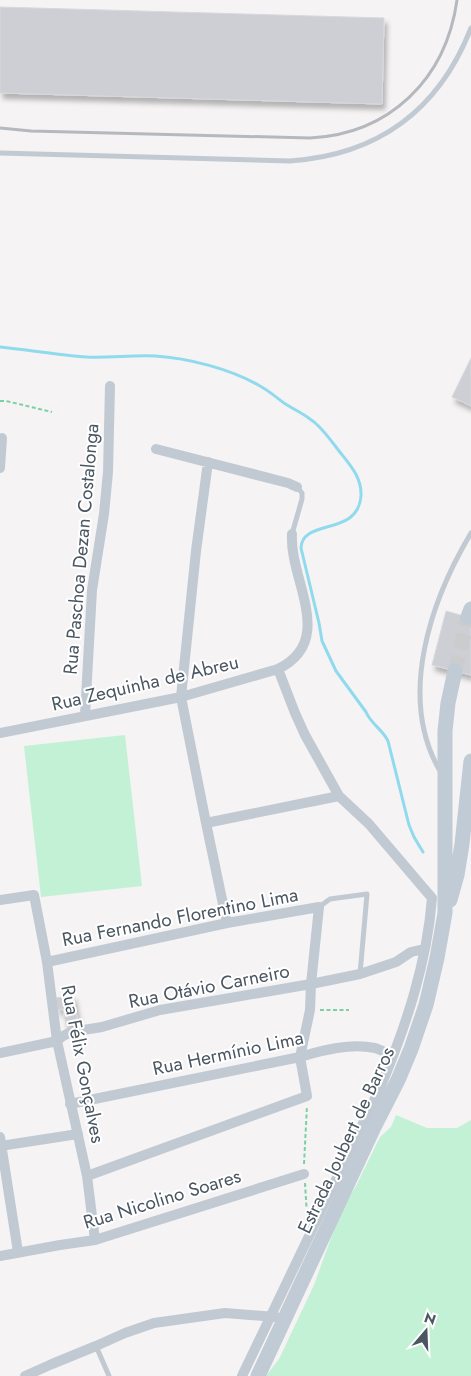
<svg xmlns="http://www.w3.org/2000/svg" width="471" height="1376" viewBox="0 0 471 1376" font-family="Jost,sans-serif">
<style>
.green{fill:#c3f1d5}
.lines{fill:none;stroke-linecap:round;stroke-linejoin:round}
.stream{stroke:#90daee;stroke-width:3}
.building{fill:#cdcfd5;stroke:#d7d9de;filter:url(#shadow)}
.secondary-tunnel{stroke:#caccce;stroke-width:15;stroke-dasharray:15 8;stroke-linecap:butt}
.path{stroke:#7ad0a6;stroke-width:2;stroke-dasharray:4 2.5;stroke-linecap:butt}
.lane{stroke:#c1cad2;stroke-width:5}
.street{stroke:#c1cad2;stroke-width:10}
.secondary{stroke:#c1cbd6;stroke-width:15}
.rail{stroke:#b5b8bd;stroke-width:3}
.labels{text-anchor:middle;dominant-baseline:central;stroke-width:4;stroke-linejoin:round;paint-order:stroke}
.street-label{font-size:19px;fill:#4a5661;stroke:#fff}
</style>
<defs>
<filter id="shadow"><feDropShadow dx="3" dy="5.5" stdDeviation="2.5" flood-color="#0004"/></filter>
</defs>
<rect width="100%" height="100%" fill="#f5f3f3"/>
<path class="green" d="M125,735l17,151 -101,11 -17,-151z
M396,1115l31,13h30l14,-8v256h-205l13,-17 35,-74 17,-47 12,-31 13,-21 24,-49 11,-10z"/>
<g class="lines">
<path class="stream" d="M0,347c29,3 58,8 87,10 22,1 45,-2 68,-1 33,2 76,13 105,30 9,5 16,11 24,17 9,6 18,10 26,16 11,7 18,18 26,28 11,15 26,28 25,49 -3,41 -59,22 -60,52l18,75 3,18 14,30 30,41c5,12 17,18 22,29l21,84 5,12 9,15"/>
</g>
<path class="building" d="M0,7l384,11 -2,86 -382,-11z
M471,358v48l-19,-9z
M446,611l25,7v57l-39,-10z
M73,995l5,28 -12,2 -3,-16 -5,1 -2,-12z"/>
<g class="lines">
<path class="secondary-tunnel" d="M455,671l13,-54"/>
<path class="path" d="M0,401h6l46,11
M320,1010h29
M304,1164l3,-58
M305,1183l2,33"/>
<path class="lane" d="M0,153l290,8c88,-6 149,-51 181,-133
M292,534l10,-35v-6l-5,-6
M440,771c-43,-74 -9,-171 31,-238
M319,907l11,-8 37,-5 -7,80
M96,1346l13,30"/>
<path class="street" d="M156,449l132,34 9,4
M208,462l-12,89 -15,146 25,126 21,100
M0,468l2,-30
M85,715l7,-125 12,-76 4,-42 2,-86
M0,733l181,-36 97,-28c59,-29 11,-89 14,-135
M206,823l133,-27
M0,900l34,-5 13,67 10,79 30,135 8,64
M47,962l180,-39 92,-16 -8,77 -1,26 -10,47 7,39 -220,80
M0,1053l57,-12 6,-5 8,-4 31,-5 58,-17 151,-26 49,-10 36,-12 15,-10 13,-3
M70,1104l230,-47c23,-7 50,-14 75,-9 6,2 12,5 18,7
M0,1137l18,115
M0,1146l78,-12
M0,1256l60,-11 35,-5 209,-66
M25,1376l27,-12 44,-18 29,-13 29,-10 71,-10 51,4
M242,1376l139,-290c25,-60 46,-123 51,-188l-63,-74 -30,-28 -34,-61 -10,-22 -17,-44"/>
<path class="secondary" d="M468,617l3,-8
M450,900l7,-25 5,-31 9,-83
M258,1376l116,-249 24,-47 13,-31 15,-44 11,-47 8,-45v-182l3,-28 7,-32"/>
<path class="rail" d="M0,128l31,3 279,7c80,-4 136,-59 147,-138"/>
</g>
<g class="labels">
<g class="street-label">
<text transform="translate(81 549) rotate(-85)">Rua Paschoa Dezan Costalonga</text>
<text transform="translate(145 683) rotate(-13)">Rua Zequinha de Abreu</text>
<text transform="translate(180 917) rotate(-11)">Rua Fernando Florentino Lima</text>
<text transform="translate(209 986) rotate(-11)">Rua Otávio Carneiro</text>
<text transform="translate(228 1053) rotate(-12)">Rua Hermínio Lima</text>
<text transform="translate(83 1064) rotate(79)">Rua Félix Gonçalves</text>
<text transform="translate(346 1140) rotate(-65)">Estrada Joubert de Barros</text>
<text transform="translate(162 1199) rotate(-17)">Rua Nicolino Soares</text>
</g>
</g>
<g transform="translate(426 1331) rotate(19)" stroke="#ffffff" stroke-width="4" paint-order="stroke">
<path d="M0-4L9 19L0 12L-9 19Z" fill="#4a5661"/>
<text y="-8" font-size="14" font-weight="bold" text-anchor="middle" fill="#4a5661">N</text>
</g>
</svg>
